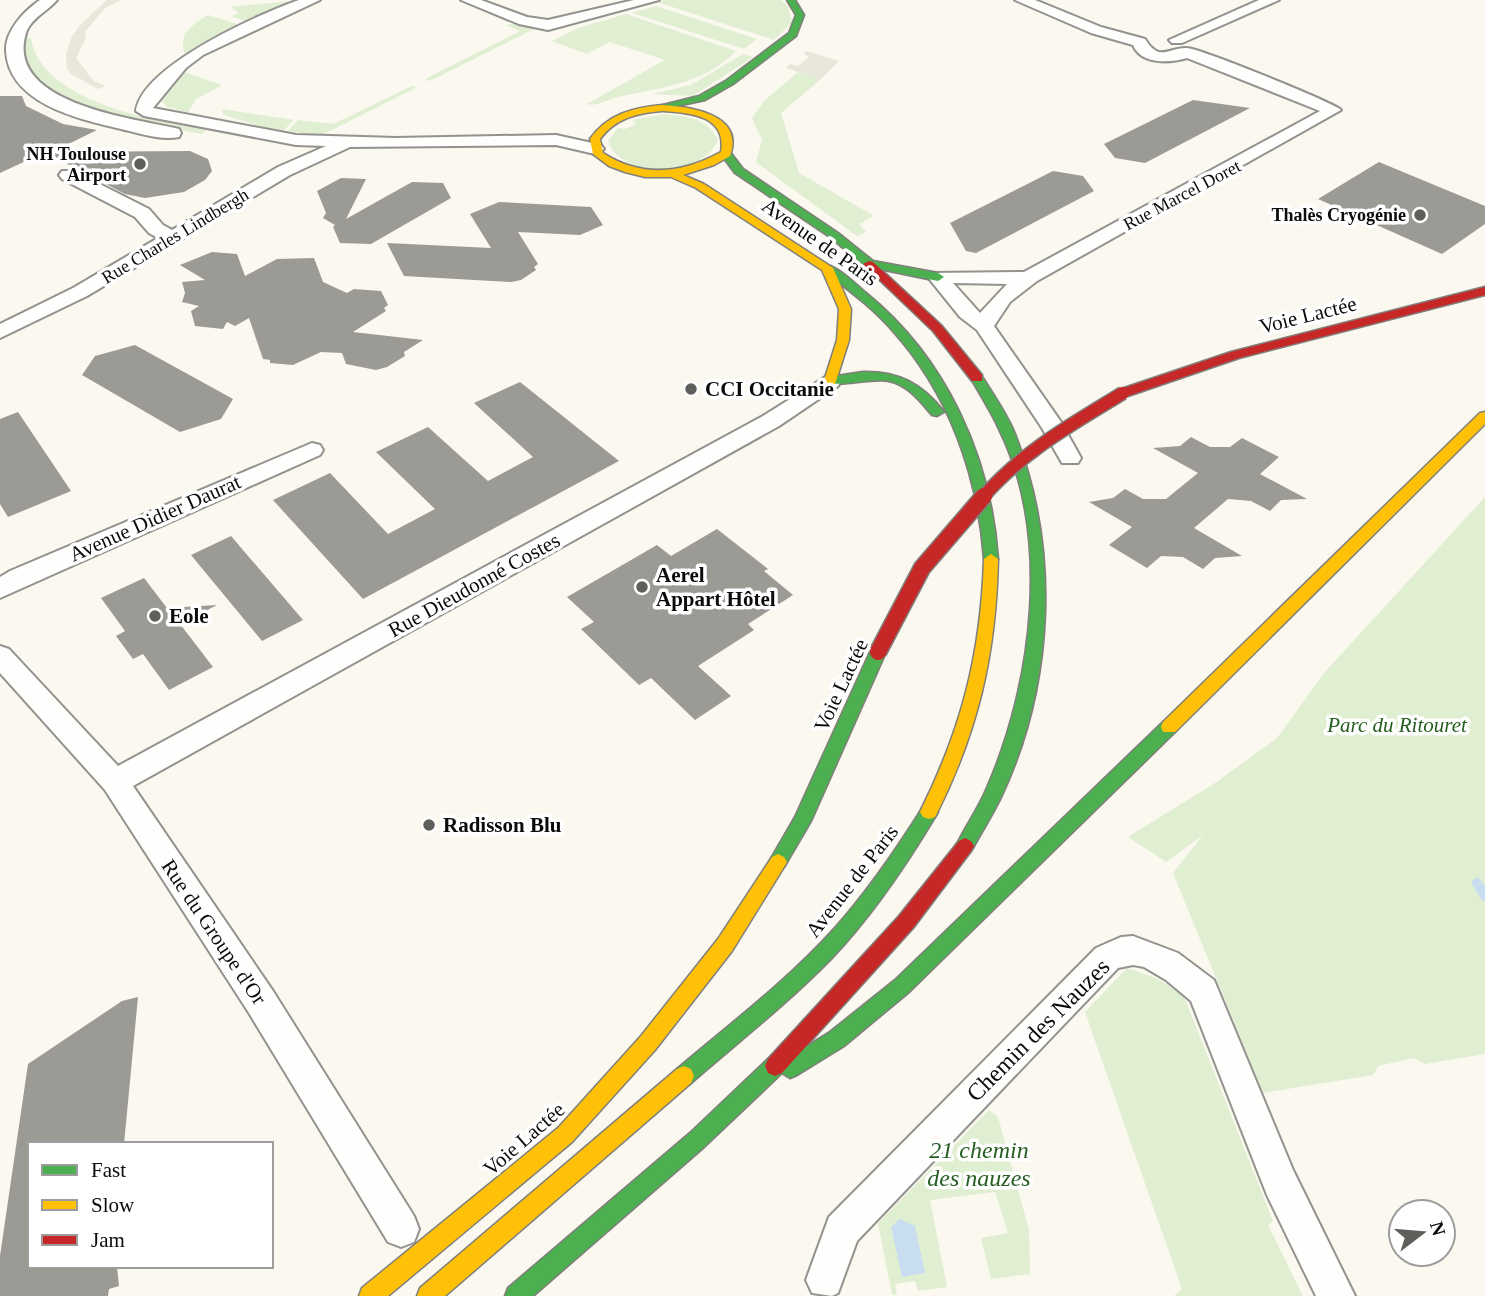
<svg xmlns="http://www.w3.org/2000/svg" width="1485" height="1296" viewBox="0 0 1485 1296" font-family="Georgia,serif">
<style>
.green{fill:#e0eed1}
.plaza{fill:#e9e7db}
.water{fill:#c8def0}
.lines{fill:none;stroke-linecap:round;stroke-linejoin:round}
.stream{stroke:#c8def0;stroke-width:10}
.building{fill:#9c9a95}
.street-casing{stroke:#93928e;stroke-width:4}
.fast-casing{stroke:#807f7b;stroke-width:3}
.slow-casing{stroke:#807f7b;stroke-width:3}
.jam-casing{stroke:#807f7b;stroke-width:3}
.street{fill:#fefefd;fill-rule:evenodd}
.fast{fill:#4caf50;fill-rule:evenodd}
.slow{fill:#ffc107;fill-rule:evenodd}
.jam{fill:#c62828;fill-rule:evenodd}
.jam-bridge-far1-casing{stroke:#807f7b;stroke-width:15;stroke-linecap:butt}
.jam-bridge-casing{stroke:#807f7b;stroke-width:19;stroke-linecap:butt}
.jam-bridge-far1{stroke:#c62828;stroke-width:12}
.jam-bridge{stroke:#c62828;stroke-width:16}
.poi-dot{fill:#5f5e5b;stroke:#fff;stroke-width:2.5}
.labels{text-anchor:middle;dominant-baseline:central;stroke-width:7;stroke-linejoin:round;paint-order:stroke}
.far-poi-label{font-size:18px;font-weight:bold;fill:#0b0b0b;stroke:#fff;text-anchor:end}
.far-street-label{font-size:18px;fill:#0b0b0b;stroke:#fff}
.street-label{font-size:21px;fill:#0b0b0b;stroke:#fff}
.poi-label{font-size:21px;font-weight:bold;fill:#0b0b0b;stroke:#fff;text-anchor:start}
.park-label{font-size:21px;font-style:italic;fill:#265e21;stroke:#fff}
.near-street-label{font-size:24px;fill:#0b0b0b;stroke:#fff}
.near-park-label{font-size:24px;font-style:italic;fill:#265e21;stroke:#fff}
</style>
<rect width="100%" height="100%" fill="#faf8ef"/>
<path class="green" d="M299,0l-49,23 -19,-7 8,-3 -9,-6z
M665,0h116l7,6 4,16 -18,18 -117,-38z
M656,6l101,33 -13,10 -112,-36z
M626,14l110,37c-33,34 -75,36 -118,46 -10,2 -22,10 -31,7l78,-44 -55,-18 -23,12 -35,-13 26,-13z
M208,15l36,11 -59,28c-8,-20 8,-30 23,-39z
M519,23l19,4 -108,54 -5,-2 95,-48 -14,-6z
M20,37l11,1c9,63 124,84 176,91l-5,5 -103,-19 -65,-30 -17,-38z
M743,54l10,3 -60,39 -41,-2 39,-9z
M181,71l41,14 -26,14 -8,13 -21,-5 -7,-8z
M798,72l23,7 -40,34 18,60 75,43 -15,8 7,8 -9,4 -101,-74 6,-22 -10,-22 12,-17z
M412,86l5,1 -97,49 -32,-5 10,-11 35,4z
M221,109l73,11 -13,13 -57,-18z
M664,114c21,2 44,4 54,26 -14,37 -97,40 -110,1l10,-13 7,1 11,-5 -4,-4z
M1485,497v557l-60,10 -11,-6 -36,8 -5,9 -110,18 -90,-220 30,-38 -37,27 -38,-25 90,-56 59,-43 47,-65z
M1127,968l29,10 27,16 90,227 -5,4 35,71h-129l8,-7 -97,-277z
M989,1110l9,7 31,113 1,44 -39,5 -10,-41 27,-5 -13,-41 -65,8 17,87 -29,4 -3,-10 -20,3 2,11h-5l-14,-72z"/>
<path class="plaza" d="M107,0h14l-16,8 -20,24 1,6 -10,20 18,23 12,5 -8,3 -27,-15 -4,-5 -1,-13 5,-18 9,-13z
M807,51l9,3 23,7 -18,18 -35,-11 4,-4 8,2 11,-9 -5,-3z"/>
<path class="water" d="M900,1219l15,7 10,47 -23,4 -11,-50z"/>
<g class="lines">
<path class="stream" d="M1477,883l8,13"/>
</g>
<path class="building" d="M0,96h22l4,10 37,18 34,6 -45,22 138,-1 18,8 4,12 -7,9 -21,12 -39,6 -20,-4 -80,-42 -45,21z
M1193,100l57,8 -105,55 -30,-5 -11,-14z
M1379,162l106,44v18l-43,30 -124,-55z
M1053,171l30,5 11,15 -118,62 -10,-2 -16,-28z
M341,178l25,1 -20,40 66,-37 31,1 8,15 -80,46 -31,-1 -7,-16 2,-2 -12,-7 3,-5 -9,-22z
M499,202l92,5 12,18 -23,10 -62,-3 20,32 -4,3 2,3 -15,10 -10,2 -107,-6 -17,-33 104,5 -21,-34z
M212,252l25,2 8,22 32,-17 37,-1 9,24 24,11 7,-4 27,2 7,14 -4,3 2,3 -33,21 70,8 -19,12 1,4 -18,11 -11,3 -30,-6 -4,-11 -21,-1 -28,13 -23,-2v-3l-7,-1 -14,-41 -14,8 -8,-4 -4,7 -28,-3 -4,-15 8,-5 -17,-4 3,-9 -3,-11 23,-2 -25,-15z
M135,345l98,54 -12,20 -41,13 -98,-57 13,-19z
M520,382l99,79 -256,138 -90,-99 57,-27 58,61 47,-25 -59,-57 52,-25 60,54 45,-24 -59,-54z
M18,412l53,79 -63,26 -8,-13v-85z
M1191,437l19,10h20l12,-9 37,19 -19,17 47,25 -26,1 -11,11 -19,-10 -23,-2 -34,29 48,28 -27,2 -12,11 -20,-12 -22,-1 -14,12 -38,-23 23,-18 -43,-25 24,-4 12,-9 18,10h23l32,-26 -45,-25 27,-2z
M717,529l51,40 -4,2 29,24 -45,29 6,6 -56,36 33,30 -36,24 -44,-42 -12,7 -58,-56 13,-7 -27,-25 90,-52 14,11z
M231,536l72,84 -41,21 -71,-86z
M144,578l23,30 50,-3 -37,19 33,43 -44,23 -26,-36 -10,5 -17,-23 9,-5 -24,-33z
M138,997l-14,147h-94v122h87l2,20 -10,3 -1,7h-108v-40l28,-192 94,-63z"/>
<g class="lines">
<g class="street-casing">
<path id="street" d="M40,0h17c-9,11 -23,16 -30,30 -27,75 112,89 152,99l2,4 -2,4c-17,4 -41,-4 -58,-8 -42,-10 -112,-25 -115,-78 -1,-20 18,-40 34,-51z
M299,0h21l-117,55 -17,13 -33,40 143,27 100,3 160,-3 45,10 3,4 -9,5 -39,-9 -206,2 -60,28 -203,121 -87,42v-14l73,-36 85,-50 -9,-5 -14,-16 -73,-38 -3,-4 3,-4h12l75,38 14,16 9,5 106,-63 48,-21 -30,-1 -152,-29 -8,-5c6,-45 123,-97 163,-111z
M461,0h20l46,17 21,3 86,-20h25l-111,30 -29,-6z
M1015,0h20l66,27 44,12c15,24 23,8 42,9 12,0 148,55 154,62l-304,171 -27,21 -16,24 67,96 20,36 -3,5h-16l-20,-35 -65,-98 -17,-13 -29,-36 -3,-4 3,-4 93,-1 296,-161 -133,-53c-17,5 -46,7 -54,-13l-42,-12zM953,283l54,1 -27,29z
M1259,0h20l-97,43h-10l-3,-3z
M830,374l8,2 3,5 -3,5 -59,40 -646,360 140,205 141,225 5,13 -5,13 -13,5 -13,-5 -139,-229 -144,-223 -105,-117v-27l9,3 109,117 645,-350z
M312,443l8,2 3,5 -3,5 -320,143v-21l10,-6z
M1133,936l45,17 36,27 79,190 62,126h-39l-49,-101 -76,-194 -25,-21 -22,-13 -11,-2 -15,3 -261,273 -19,52 -6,3 -20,-3 -6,-13 23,-63 267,-269 25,-11z"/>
</g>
<g class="fast-casing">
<path id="fast" d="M787,0h8l9,15 -8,21 -63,48 -28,16 -42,9v-4l36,-9 28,-16 62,-47 7,-18z
M722,152h8l13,17 95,64 35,28 65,12 6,4 -6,4 -73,-15 -35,-29 -95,-64 -14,-19z
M827,265c14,4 27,18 39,28 80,65 125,164 132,266l-2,4 -5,1 -7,-5c-6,-84 -35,-166 -92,-229 -20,-23 -45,-41 -69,-60l-2,-2z
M863,372c35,-1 60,12 81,40l-7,4 -5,-1c-12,-14 -24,-30 -43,-34 -17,-4 -56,8 -65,0l6,-4z
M977,374l6,4c11,18 24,36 32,56 45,115 39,249 -13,361 -9,19 -21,38 -31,56l-6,3 -6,-3 -3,-5c9,-19 22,-37 30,-56 47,-106 66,-254 13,-361 -8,-18 -19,-34 -28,-51z
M878,646l8,6 -75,169 -27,46 -6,3 -6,-3 -3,-5 26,-45 75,-165z
M1169,720l6,2 2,5 -2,5 -266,260 -65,54 -47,29 -7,3 -8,-5 -78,74 -171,149h-28l3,-8 182,-155 78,-74 7,-3 8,5 47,-29 65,-52 268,-258z
M929,805l6,2 3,5 -3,5c-30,50 -63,99 -104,142 -44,45 -93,83 -140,124l-7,3 -7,-3 -3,-7 3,-7c53,-45 110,-88 157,-140 34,-38 62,-79 89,-122z"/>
</g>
<g class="slow-casing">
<path id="slow" d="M662,105c29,2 83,9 68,51l-16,9 -31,10 21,9 129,84 18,41 -2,31 -14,44h-10l-1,-3 13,-41 2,-31 -17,-39 -126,-82 -25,-11h-26l-20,-5 -16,-6 -16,-12 -3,-15c18,-25 42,-31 72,-34zM662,111c28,2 65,4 59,41 -40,22 -79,26 -118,1l-3,-14c16,-21 37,-26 62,-28z
M1485,412v12l-310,308h-12l-2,-5 2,-5 317,-309z
M991,554l7,5c-2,96 -20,173 -63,258l-6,2 -6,-2 -3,-5c42,-84 61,-159 64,-253z
M778,854l6,3 3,5 -55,89 -77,99 -83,92 -184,154h-29l3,-8 196,-160 83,-92 77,-97 54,-82z
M684,1066l7,3 3,7 -3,7 -246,213h-28l3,-8 257,-219z"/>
</g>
<g class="jam-casing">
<path id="jam" d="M869,261l4,1 68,63 41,50v6h-10l-39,-50 -68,-65 -2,-2z
M1485,287v8l-246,63 -111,38h-10l-2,-3 2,-3 113,-38z
M965,838l6,3 3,5 -3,5 -58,77 -131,145 -7,3 -7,-3 -3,-7 3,-7 131,-143 60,-75z"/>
</g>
<use href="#street" class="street"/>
<use href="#fast" class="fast"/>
<use href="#slow" class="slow"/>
<use href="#jam" class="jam"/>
<g class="jam-bridge-far1-casing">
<path id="jam-bridge-far1" d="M983,497c39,-45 89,-73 140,-104"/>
</g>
<g class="jam-bridge-casing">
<path id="jam-bridge" d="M878,652l44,-84 62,-72"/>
</g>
<use href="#jam-bridge-far1" class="jam-bridge-far1"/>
<use href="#jam-bridge" class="jam-bridge"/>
</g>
<g class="poi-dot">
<circle cx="140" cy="164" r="7"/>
<circle cx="1420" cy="215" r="7"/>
<circle cx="691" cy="389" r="7"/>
<circle cx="642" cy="587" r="7"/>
<circle cx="155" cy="616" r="7"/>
<circle cx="429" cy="825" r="7"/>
</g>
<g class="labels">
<g class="far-poi-label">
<text x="126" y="154">NH Toulouse<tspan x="126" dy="21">Airport</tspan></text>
<text x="1406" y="215">Thalès Cryogénie</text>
</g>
<g class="far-street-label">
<text transform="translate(1182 195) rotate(-28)">Rue Marcel Doret</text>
<text transform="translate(175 236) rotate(-31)">Rue Charles Lindbergh</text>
</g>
<g class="street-label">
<text transform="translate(820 242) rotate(35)">Avenue de Paris</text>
<text transform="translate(1308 315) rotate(-14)">Voie Lactée</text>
<text transform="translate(155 518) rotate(-24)">Avenue Didier Daurat</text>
<text transform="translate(474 585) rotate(-29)">Rue Dieudonné Costes</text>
<text transform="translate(841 685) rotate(-65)">Voie Lactée</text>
<text transform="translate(852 881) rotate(-52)">Avenue de Paris</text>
<text transform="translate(214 932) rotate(56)">Rue du Groupe d'Or</text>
<text transform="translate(524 1139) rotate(-41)">Voie Lactée</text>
</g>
<g class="poi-label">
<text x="705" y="389">CCI Occitanie</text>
<text x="656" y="575">Aerel<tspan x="656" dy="24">Appart Hôtel</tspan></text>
<text x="169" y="616">Eole</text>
<text x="443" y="825">Radisson Blu</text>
</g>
<g class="park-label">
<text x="1397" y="725">Parc du Ritouret</text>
</g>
<g class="near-street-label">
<text transform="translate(1038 1030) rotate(-45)">Chemin des Nauzes</text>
</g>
<g class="near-park-label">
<text x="979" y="1150">21 chemin<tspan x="979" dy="28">des nauzes</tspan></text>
</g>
</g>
<rect x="28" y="1142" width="245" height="126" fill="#ffffff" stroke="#9d9d9d" stroke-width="2"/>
<rect x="42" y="1165" width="35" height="10" fill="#4caf50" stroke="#9d9d9d" stroke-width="2"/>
<text x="91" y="1177" font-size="21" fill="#0b0b0b">Fast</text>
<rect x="42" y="1200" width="35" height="10" fill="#ffc107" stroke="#9d9d9d" stroke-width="2"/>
<text x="91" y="1212" font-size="21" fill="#0b0b0b">Slow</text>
<rect x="42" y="1235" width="35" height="10" fill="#c62828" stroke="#9d9d9d" stroke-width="2"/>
<text x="91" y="1247" font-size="21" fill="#0b0b0b">Jam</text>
<g transform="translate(1422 1233) rotate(74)"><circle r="33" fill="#ffffff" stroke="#9d9d9d" stroke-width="2"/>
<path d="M0-5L12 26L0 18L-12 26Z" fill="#5f5e5b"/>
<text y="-10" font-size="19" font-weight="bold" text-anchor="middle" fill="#0b0b0b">N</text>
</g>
</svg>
